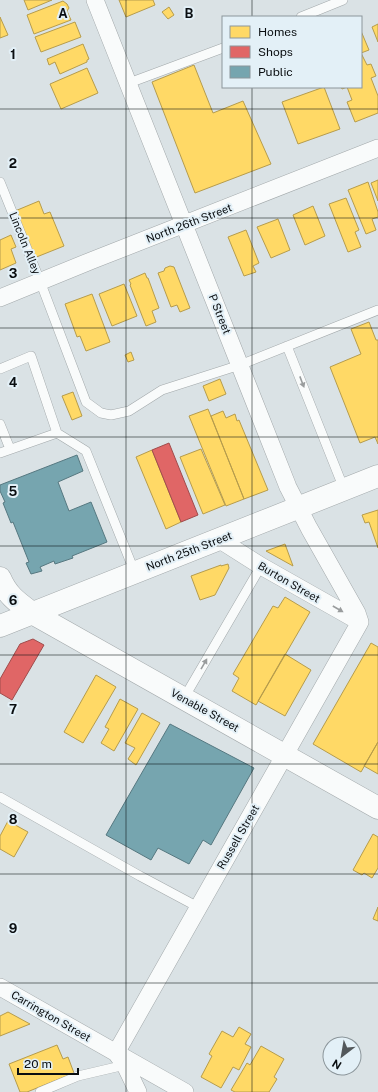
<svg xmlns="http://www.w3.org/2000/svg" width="378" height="1092" viewBox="0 0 378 1092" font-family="'Public Sans',sans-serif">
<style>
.homes{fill:#ffd966;stroke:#b69c4c}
.shops{fill:#e06666;stroke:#a04c4c}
.public{fill:#76a5af;stroke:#567880}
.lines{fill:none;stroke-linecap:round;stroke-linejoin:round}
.lane-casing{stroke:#a2a8aa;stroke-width:10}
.street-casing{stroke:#a2a8aa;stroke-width:18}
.secondary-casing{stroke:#a2a8aa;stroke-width:23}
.lane{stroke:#f9fbfb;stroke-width:9}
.street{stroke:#f9fbfb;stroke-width:17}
.secondary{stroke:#f9fbfb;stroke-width:22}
.oneway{fill:#999c9d}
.grid{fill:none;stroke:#0a0e11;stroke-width:1;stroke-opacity:0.55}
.labels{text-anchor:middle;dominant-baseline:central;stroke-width:4;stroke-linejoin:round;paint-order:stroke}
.street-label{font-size:11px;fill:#0a0e11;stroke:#e3f0f7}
.grid-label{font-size:13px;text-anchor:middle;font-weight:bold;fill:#0a0e11;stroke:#e3f0f7;stroke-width:4;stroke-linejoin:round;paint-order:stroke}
</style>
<rect width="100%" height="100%" fill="#dae2e5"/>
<path class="homes" d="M24,0h28l-24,10z
M119,0h34l2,5 -29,12z
M63,1l4,3 2,4 -2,3 4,9 -37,14 -7,-19z
M169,7l5,8 -6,4 -6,-7z
M0,17l8,18 -8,3z
M75,22l6,15 -40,15 -6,-15z
M378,24v18l-6,-15z
M361,31l8,19 -8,3 6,12 4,-1 5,12 -5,2 7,18v17l-23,9 -8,-20 5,-2 -5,-13 -5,2 -1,-2h20z
M83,44l6,15 -2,1v2l-27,12 -5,-12 -6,3 -2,-6z
M194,65l19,48 30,-12 28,63 -76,29 -43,-111z
M87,68l11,25 -37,16 -11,-25z
M324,87l16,42 -42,15 -16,-42z
M378,180v21l-7,-18z
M368,182l10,30v5l-6,2 4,11 -10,4 -18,-44z
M346,198l13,32 -4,2 6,15 -13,5 -19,-48z
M39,201l5,13 6,-2 14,34 -30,12 -19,-47z
M313,206l12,30 -20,9 -12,-30z
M278,219l12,31 -19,8 -14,-31z
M246,230l13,33 -6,3 3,6 -12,4 -16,-39z
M11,235l5,12 -5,2 5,14 -16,7v-30z
M170,266l4,1 16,41 -10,4 -3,-7 -6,2 -13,-34 6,-2 1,-3z
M145,273l2,5h1l11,30 -7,3 4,11 -10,4 -16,-41 1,-1 -2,-4z
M124,284l13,32 -25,10 -13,-32z
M92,294l18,48 -24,9 -6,-15 -3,1 -12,-33z
M369,322l7,18h2v104l-3,-7 -15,6 -30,-76 31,-13 -10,-25z
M131,352l3,8 -6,2 -3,-7z
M220,379l6,15 -17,7 -6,-15z
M73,392l9,24 -10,4 -10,-24z
M208,409l36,90 -18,7 -37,-90z
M223,411l3,7 9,-4 2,7 2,-1 29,70 -24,9 -33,-83z
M201,449l24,56 -22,9 -23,-57z
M152,450l29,72 -15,7 -30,-72z
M378,510v38l-9,-26 -4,1 -3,-8z
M285,544l8,22 -27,-15z
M228,564l1,4 -14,27 -15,5 -9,-24 30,-11v1z
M285,597l25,15 -54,93 -24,-14 7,-13 -6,-4 40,-68 5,2z
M371,643l7,4v95l-17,30 -48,-28z
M285,654l26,16 -26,46 -27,-15z
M96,675l20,12 -33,56 -19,-11z
M120,699l18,10 -24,42 -13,-8 8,-14 -4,-2z
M142,713l18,10 -24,42 -8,-6 7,-11 -10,-5z
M378,742v32l-14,-8z
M8,821l20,11 -14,25 -14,-8v-13z
M373,834l5,3v31l-6,10 -8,-5 -2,2 -9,-5z
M378,907v14l-5,-2z
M8,1012l22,12 -30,12v-20z
M239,1027l12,7 -6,10 6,3 -12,23 -6,-3 -12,21 -20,-11 11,-21 -3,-2 13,-23 11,6z
M57,1045l6,14 5,-2 6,16 -47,19h-7l-11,-28z
M261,1046l23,13 -10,18 3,2 -8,13h-34l-4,-2 16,-27 3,2z"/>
<path class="shops" d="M169,443l29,72 -17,7 -29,-72z
M33,639l11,6 -32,55 -12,-7v-14l20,-35z"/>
<path class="public" d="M77,455l6,16 -25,11 11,29 22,-9 16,40 -35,14 1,2 -18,6 -1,-3 -14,6 2,4 -11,3 -5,-11 3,-1 -16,-40 -2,1 -8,-20 2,-1 -5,-11v-6z
M170,724l84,44 -43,77 -8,-5 -14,24 -31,-16 -7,12 -45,-25z"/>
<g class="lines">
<g class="lane-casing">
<path id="lane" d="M301,17l42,-17
M129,83l94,-35
M0,182l40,99 46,121 15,11 10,2 18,-4 33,-21 78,-25 138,-55
M287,346l57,143
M0,369l31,-13 26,77
M0,424l10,25
M0,453l57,-20 29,18 49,122
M184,698l77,-132
M0,797l140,79 58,31
M40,1092l38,-16 47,-11"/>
</g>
<g class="street-casing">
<path id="street" d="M95,0l193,487 21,41 48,85 3,9
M0,298l93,-38 285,-112
M220,540l41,26 99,56
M0,987l185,105
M138,1092l-13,-27 -9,-12 244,-431"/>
</g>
<g class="secondary-casing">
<path id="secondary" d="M0,578c7,17 17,24 32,35l346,195
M0,626l378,-150"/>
</g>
<use href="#lane" class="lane"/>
<use href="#street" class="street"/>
<use href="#secondary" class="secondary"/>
</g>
<defs><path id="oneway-solid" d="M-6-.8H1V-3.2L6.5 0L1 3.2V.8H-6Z"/></defs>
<g class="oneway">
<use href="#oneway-solid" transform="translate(302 382) rotate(69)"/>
<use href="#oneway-solid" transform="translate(338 609) rotate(30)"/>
<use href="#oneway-solid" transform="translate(204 664) rotate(-60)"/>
</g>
<path class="grid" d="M126,0v1092M252,0v17M252,87v1005M0,109h378M0,218h378M0,328h378M0,437h378M0,546h378M0,655h378M0,764h378M0,874h378M0,983h378"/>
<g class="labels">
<g class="street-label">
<text transform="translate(189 223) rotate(-21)">North 26th Street</text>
<text transform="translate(25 243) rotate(68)">Lincoln Alley</text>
<text transform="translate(220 314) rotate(68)">P Street</text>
<text transform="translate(189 551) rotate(-21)">North 25th Street</text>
<text transform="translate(289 582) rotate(30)">Burton Street</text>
<text transform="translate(205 710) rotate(29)">Venable Street</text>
<text transform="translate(238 837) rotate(-60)">Russell Street</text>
<text transform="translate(51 1016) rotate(30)">Carrington Street</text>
</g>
</g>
<g class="grid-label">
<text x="63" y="18">A</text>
<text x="189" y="18">B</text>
<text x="13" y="59">1</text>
<text x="13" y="168">2</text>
<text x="13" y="278">3</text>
<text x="13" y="387">4</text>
<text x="13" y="496">5</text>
<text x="13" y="605">6</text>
<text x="13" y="714">7</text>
<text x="13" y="824">8</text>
<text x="13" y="933">9</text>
</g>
<rect x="222" y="16" width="140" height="72" fill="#e3f0f7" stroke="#8c969b"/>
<rect x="230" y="26" width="20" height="12" fill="#ffd966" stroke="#8c969b"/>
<text x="258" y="36" font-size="12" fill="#0a0e11">Homes</text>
<rect x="230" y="46" width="20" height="12" fill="#e06666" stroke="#8c969b"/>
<text x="258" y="56" font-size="12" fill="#0a0e11">Shops</text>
<rect x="230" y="66" width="20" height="12" fill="#76a5af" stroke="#8c969b"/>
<text x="258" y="76" font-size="12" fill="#0a0e11">Public</text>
<g transform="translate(342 1056) rotate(211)"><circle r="19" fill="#e3f0f7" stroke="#8c969b"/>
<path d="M0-3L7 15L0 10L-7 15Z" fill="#53585b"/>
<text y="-6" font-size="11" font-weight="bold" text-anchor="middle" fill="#0a0e11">N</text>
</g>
<path d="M18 1068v6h60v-6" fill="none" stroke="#0a0e11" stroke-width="2"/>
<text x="24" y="1068" font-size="12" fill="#0a0e11" stroke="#e3f0f7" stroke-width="3" paint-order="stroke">20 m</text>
</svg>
